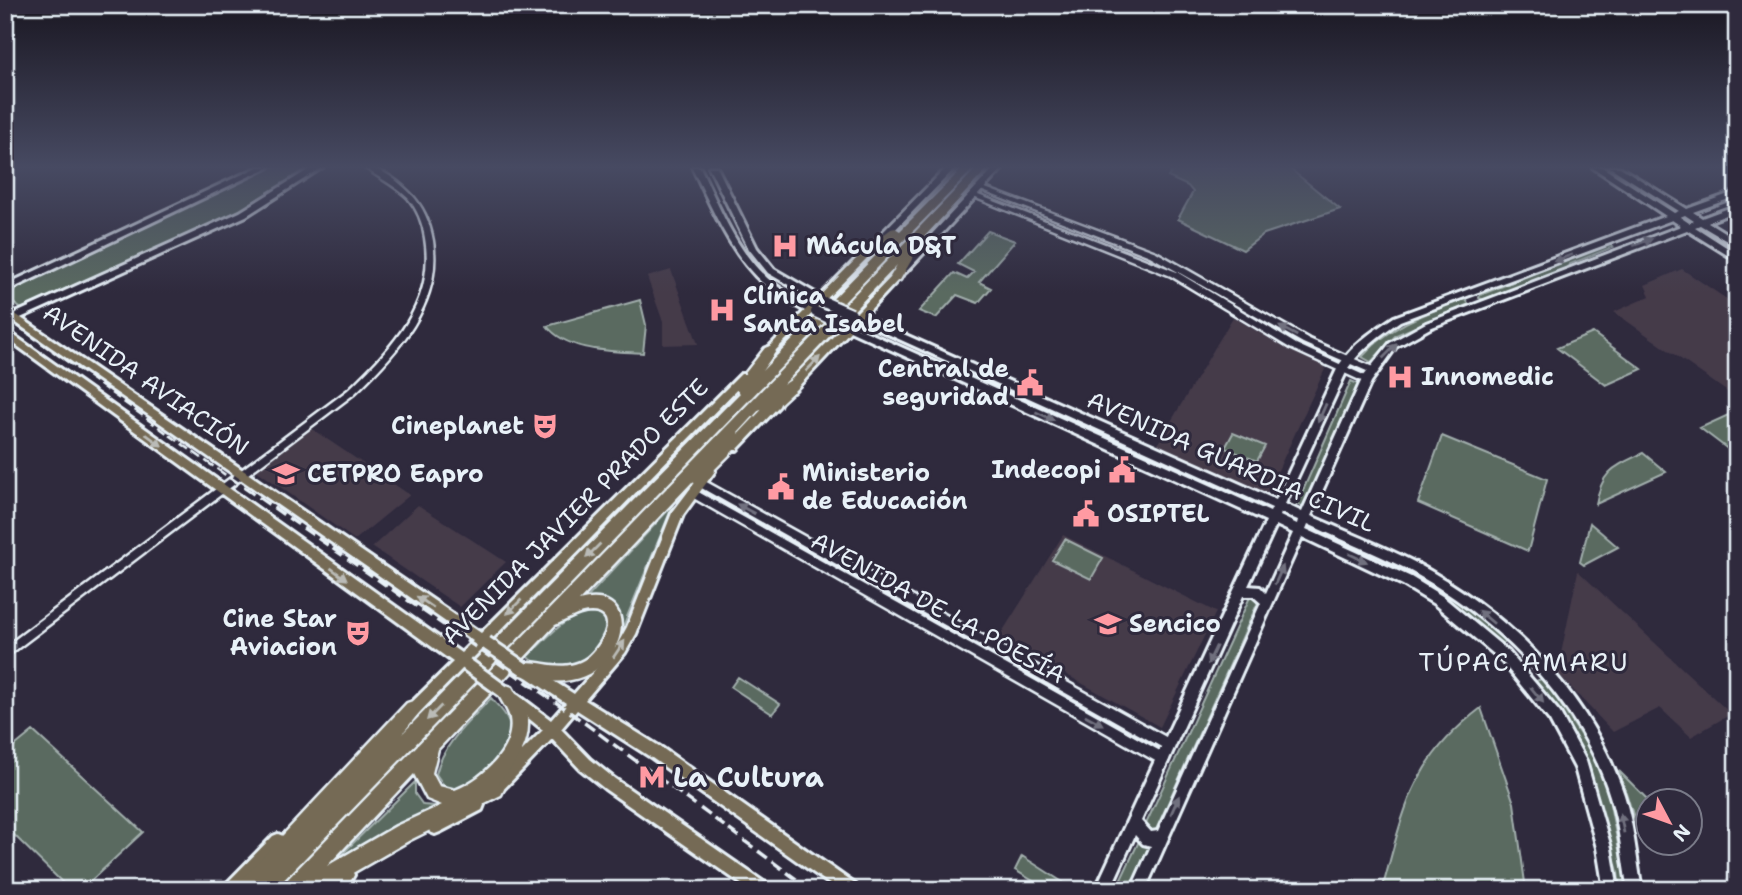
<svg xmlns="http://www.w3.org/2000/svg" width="1742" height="895" viewBox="0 0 1742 895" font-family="'Shantell Sans',sans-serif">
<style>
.built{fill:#443a4a}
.green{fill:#5a6a61;stroke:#a1aeac;stroke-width:2}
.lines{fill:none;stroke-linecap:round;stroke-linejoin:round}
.tertiary-casing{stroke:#e8f1f8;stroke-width:5}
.secondary-casing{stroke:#e8f1f8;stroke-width:6}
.primary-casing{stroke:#e8f1f8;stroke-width:6}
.motorway-casing{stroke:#e8f1f8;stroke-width:5}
.tertiary{fill:#2f2a3d;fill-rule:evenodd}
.secondary{fill:#2f2a3d;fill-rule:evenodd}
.primary{fill:#746b55;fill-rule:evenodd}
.motorway{fill:#746b55;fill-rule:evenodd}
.rail-far1{stroke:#e8f1f8;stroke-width:2.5;stroke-dasharray:10 4.5;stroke-linecap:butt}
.rail{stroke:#e8f1f8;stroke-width:3.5;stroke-dasharray:12 6;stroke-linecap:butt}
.secondary-bridge-casing{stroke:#e8f1f8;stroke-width:14;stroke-linecap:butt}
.primary-bridge-casing{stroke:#e8f1f8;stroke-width:18;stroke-linecap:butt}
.secondary-bridge{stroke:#2f2a3d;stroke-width:10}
.primary-bridge{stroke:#746b55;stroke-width:12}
.oneway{fill:#70707e}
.oneway2{fill:#babbb7}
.labels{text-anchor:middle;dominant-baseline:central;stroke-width:6;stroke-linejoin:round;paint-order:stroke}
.poi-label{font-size:24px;font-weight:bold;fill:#e8f1f8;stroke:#2f2a3d;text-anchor:start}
.street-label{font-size:24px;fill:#e8f1f8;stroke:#2f2a3d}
.neighbourhood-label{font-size:26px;letter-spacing:2px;fill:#e8f1f8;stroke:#2f2a3d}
.near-poi-label{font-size:28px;font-weight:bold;fill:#e8f1f8;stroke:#2f2a3d;text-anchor:start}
</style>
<rect width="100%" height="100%" fill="#2f2a3d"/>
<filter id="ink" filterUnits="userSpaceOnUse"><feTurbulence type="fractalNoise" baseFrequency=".0143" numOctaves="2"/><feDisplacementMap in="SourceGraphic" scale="14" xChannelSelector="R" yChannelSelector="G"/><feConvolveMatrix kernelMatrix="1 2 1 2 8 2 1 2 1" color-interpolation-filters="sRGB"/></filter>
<g filter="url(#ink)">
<path class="built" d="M1682,269l55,37 -1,92 -122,-86 36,-16 -5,-11z
M671,270l27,74 -35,1v-23l-16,-45z
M1233,317l49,29 44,21 -59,127 -110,-49z
M312,429l98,66 -55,45 -99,-70z
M418,505l88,57 -46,45 -88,-60z
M1063,535l153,77 -56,115 -161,-90z
M1578,571l153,143 -40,23 -31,-29 -47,24 -56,-59z"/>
<path class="green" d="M269,167h46l-58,37 -234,106 -18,-13v-5z
M1175,167h113l52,42 -76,25 -21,16 -65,-31 15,-27 -5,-6 -20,-9z
M988,231l27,10 -36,41 12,6 -13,15 -21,-8 -21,23 -17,-7 35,-38 13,6 7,-7 -16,-8z
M1609,244l4,3 -43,17 -5,5 -78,32 -8,-3 1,-3z
M1465,299l4,5 -73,31 -25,27 -9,-5c30,-34 62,-42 103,-58z
M640,300l6,25 -3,28c-30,-2 -76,-1 -96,-27z
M1593,333l49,36 -36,16 -49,-37z
M978,378l287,127 -2,3 -288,-129z
M1351,381l7,3 -54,123 -7,-3z
M1737,411v45l-37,-28z
M1233,433l32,13 -8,15 -32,-13z
M1442,436l105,43 -19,72 -110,-48z
M1643,453l23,19 -70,32c6,-34 18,-37 47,-51z
M673,505l-51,124c1,-22 -17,-35 -37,-29z
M1590,523l28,24 -34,18 -4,-3z
M1326,533l87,38 48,32 46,36 -6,6 -91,-67 -84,-40z
M1065,539l38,19 -12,21 -39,-19z
M1250,597l9,3 -104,232 -10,-6z
M599,611l8,6 3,11c-22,33 -43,54 -83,29 24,-22 38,-44 72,-46z
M738,677l42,27 -8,10 -41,-27z
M1541,679l5,3 46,71 15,36 20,101h-7l-2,-18 -31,-113 -51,-78z
M491,698c6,7 14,14 17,22 10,31 -32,75 -61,70l-11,-16c7,-31 34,-53 55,-76z
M1481,708l33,95 12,87h-144c22,-80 29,-129 99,-182z
M33,731l110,101 -62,58h-11l-65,-64v-72z
M1619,771l29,29 -1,28 -8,5z
M415,782v12l8,11 24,2 -118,60z
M1139,841l12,5 -20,44h-15z
M1022,856l53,34h-27l-33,-20z"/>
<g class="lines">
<g class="tertiary-casing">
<path id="tertiary" d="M364,167c17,0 34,14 46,26 13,13 20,30 23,48 10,63 -37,113 -79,153l-349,264v-11l343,-257c44,-42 88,-87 77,-152 -2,-15 -8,-29 -17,-40 -13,-13 -29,-20 -44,-31z
M980,186l176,66 153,87 66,29 1,2 -4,3 -3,-1 -66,-29 -153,-87 -172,-67 -1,-1z
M973,193l204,79 119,72 74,34 1,2 -4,3 -3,-1 -74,-34 -119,-72 -200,-80v-2z
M701,479l472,262 1,4 -1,4 -4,1 -4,-1 -467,-263 -2,-3 2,-3z
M693,489l474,266 2,4 -2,4 -4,1 -4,-1 -469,-267 -2,-3 2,-3z"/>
</g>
<g class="secondary-casing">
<path id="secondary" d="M258,167h11l-264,125v-7z
M313,167h10l-77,49 -241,109v-7l235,-106z
M692,167h8c20,41 36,86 72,115 14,12 31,20 47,28l2,2 -2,2c-9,1 -17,-5 -25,-9 -55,-28 -76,-85 -102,-138z
M709,167h8l40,81 17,21 55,32 2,2 -2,2h-6l-55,-32 -19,-24z
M947,167h9l-73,75h-6v-4z
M995,167h9l-98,105h-6v-4z
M1592,167h10l72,46 5,-2 -69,-44h10l67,42 50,-18v5l-44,16 9,6 35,-13v6l-29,11 29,18v7l-37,-22 -5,2 42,27v7l-50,-31 -255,97 -36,20 -25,35 -60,134c34,15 70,29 103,46 94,50 176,131 210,233 10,31 12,63 18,95h-14c-6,-31 -8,-64 -18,-94 -30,-97 -116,-181 -205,-228 -32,-16 -65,-29 -97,-44l-2,5 105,48 31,19 66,55 52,62 26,48 25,87 7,42h-14l-7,-42 -22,-80 -25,-47 -50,-62 -66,-55 -31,-19 -101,-48 -157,353h-14l20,-44 -8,-2 -8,-9 -25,55h-15l171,-369 -427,-195 -2,-2 2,-2h6l425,190 2,-4 -424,-192 -2,-2 2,-2h6l422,188 63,-135c14,-21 34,-34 55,-48l272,-101zM1685,215l9,6 -5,2 -9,-6zM1672,220l9,6 -255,97 -36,20 -27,34 -61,135 -17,-8 63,-136c14,-20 32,-33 52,-47zM1281,513l17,7 -1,4 -17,-8zM1276,525l17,8 -27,60 -6,-6 -12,-1zM1243,596h10l8,7 -103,228 -7,1 -10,-11z"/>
</g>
<g class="primary-casing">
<path id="primary" d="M867,250l4,3 -1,2 -104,105h-6l-2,-2 2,-2 104,-105z
M896,274l5,3 -2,2 -106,113h-8l-1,-3 1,-3 108,-111z
M5,307l476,326 260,-259h6l2,3 -258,263 1,3 -2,4 -7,1 -12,12 1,4 -2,4 -4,2 -3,-2 -48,49 -5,2 -5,-2 -1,-4 1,-4 48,-47 -448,-325v-8l456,324 12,-12 -468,-326z
M775,399l4,1 1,3 -1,3 -42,44h-8l-1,-3 1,-3 42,-44z
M710,467l4,1 1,3 -32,44 -47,119 -11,19 -40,47 77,48 194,137 2,5h-20l-186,-132 -75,-48 -16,19 29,30 25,20 153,106 2,5h-20l-145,-101 -25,-20 -28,-30 -56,58 -5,2 -5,-2 -2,-5 2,-5 57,-57 -33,-27 -2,-4 2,-4 4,-2 4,2 33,25 15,-17 -41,-27 -2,-4 2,-4 4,-2 4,2 41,26 43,-49 10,-18 45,-114 34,-45z
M477,798l5,2 2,5 -2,5 -42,22 -5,2 -5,-2 -2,-5 2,-5z
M278,834l5,2 2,5 -2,5 -43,44h-17l2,-5 48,-49z
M347,868l5,2 2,5c-7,15 -20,15 -34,15l2,-5z"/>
</g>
<g class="motorway-casing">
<path id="motorway" d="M964,167h11l-701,723h-38l2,-7 169,-180 6,-2 6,2 3,6 -20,25 338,-341 -6,-5 2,-3 29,-37 5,-2 6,5 -14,20 128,-130 -19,15h-8v-6l28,-21 4,-1 5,3z
M978,167h11l-78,84 4,3 -15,26 -4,1 -6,-4 7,-12 -114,120 11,-7 7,5 -2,3 -28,26 -5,1 -6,-4 -22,24 6,5 -2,4 -40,40 -5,2 -5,-2 -113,119c76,-21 44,113 -60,73l-2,-5 2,-5c17,-7 41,10 65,-4 14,-8 40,-47 7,-48 -13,0 -24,8 -36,13l-117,124 -6,24 7,13 16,4c26,-10 61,-40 55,-72 -2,-9 -9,-17 -12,-25l2,-6 6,-2 6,2c6,11 15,23 16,36 1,22 -14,44 -29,59l5,7 -3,6 -91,45 -87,50h-41l2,-7zM414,774l13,25 15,6 -46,21 -69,40z"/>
</g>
<use href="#tertiary" class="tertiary"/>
<use href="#secondary" class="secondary"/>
<use href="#primary" class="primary"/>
<use href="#motorway" class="motorway"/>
<path class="rail-far1" d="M5,317l226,162"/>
<path class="rail" d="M229,477l338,233 244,180"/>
<g class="secondary-bridge-casing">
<path id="secondary-bridge" d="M826,303l25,11
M816,312l26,12"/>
</g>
<g class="primary-bridge-casing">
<path id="primary-bridge" d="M486,643l38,26
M466,664l37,27"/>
</g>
<use href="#secondary-bridge" class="secondary-bridge"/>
<use href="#primary-bridge" class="primary-bridge"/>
</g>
<defs><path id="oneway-solid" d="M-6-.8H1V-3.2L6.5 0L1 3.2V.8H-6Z" transform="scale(1.75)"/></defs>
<g class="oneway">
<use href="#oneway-solid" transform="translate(1643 242) rotate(-20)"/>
<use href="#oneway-solid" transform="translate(1563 258) rotate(159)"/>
<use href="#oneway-solid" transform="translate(1288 331) rotate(-152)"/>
<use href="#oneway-solid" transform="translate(1390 351) rotate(-45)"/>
<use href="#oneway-solid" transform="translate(1322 413) rotate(114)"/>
<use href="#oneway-solid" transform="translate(1045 416) rotate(24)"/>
<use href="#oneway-solid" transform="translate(746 509) rotate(-151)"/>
<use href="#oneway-solid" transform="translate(1358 558) rotate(25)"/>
<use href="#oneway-solid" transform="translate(1279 575) rotate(-66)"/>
<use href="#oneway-solid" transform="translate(1486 617) rotate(-140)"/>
<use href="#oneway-solid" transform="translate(1212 655) rotate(115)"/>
<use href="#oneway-solid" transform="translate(1537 695) rotate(51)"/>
<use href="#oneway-solid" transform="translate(1094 720) rotate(29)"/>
<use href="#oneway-solid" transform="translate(1175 805) rotate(-66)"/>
<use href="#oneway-solid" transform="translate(1622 823) rotate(-101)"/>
</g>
<g class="oneway2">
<use href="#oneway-solid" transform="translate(813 364) rotate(-46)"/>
<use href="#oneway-solid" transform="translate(154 440) rotate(36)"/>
<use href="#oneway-solid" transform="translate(593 551) rotate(135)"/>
<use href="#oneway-solid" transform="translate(339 574) rotate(36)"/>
<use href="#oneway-solid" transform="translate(425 602) rotate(-146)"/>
<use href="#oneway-solid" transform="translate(514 607) rotate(135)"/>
<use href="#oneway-solid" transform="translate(619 649) rotate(-56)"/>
<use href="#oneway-solid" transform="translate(434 713) rotate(135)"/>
</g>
</g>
<linearGradient id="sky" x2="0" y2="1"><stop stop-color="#1a1722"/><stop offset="0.57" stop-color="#474a62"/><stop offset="1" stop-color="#474a62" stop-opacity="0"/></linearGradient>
<rect width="1742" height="293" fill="url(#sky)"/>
<defs>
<g id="hospital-bare" transform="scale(2.1)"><path d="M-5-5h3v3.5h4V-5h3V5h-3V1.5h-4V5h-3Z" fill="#ff9aa2" stroke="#2f2a3d" stroke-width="2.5" paint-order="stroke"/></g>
<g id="civic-bare" transform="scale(2.1)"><path d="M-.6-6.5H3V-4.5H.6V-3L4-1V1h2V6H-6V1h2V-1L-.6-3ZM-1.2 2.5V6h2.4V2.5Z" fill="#ff9aa2" stroke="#2f2a3d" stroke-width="2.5" paint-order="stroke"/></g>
<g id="theatre-bare" transform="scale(2.1)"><path d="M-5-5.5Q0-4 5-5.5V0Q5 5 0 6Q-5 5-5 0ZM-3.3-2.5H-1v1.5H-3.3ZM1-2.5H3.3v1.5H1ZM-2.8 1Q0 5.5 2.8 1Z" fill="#ff9aa2" stroke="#2f2a3d" stroke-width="2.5" paint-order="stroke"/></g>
<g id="university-bare" transform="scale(2.1)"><path d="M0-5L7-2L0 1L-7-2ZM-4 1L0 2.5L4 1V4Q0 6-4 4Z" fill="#ff9aa2" stroke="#2f2a3d" stroke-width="2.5" paint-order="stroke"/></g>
<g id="metro-bare" transform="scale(2.1)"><path d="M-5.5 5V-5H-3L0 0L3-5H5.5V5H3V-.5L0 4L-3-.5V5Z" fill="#ff9aa2" stroke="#2f2a3d" stroke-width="2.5" paint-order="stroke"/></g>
</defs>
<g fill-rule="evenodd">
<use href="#hospital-bare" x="785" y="246"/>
<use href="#hospital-bare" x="722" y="310"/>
<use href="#hospital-bare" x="1400" y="377"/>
<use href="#civic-bare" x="1030" y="383"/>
<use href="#theatre-bare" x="545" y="426"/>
<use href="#civic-bare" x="1122" y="470"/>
<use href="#university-bare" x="286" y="474"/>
<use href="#civic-bare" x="781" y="487"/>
<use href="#civic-bare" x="1086" y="514"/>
<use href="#university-bare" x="1108" y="624"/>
<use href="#theatre-bare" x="358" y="633"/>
<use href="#metro-bare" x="652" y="777"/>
</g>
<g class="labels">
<g class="poi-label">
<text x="806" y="246">Mácula D&amp;T</text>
<text x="743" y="296">Clínica<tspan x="743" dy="28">Santa Isabel</tspan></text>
<text x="1009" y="369" text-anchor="end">Central de<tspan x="1009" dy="28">seguridad</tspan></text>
<text x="1421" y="377">Innomedic</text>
<text x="524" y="426" text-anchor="end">Cineplanet</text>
<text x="1101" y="470" text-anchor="end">Indecopi</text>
<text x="802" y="473">Ministerio<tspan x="802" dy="28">de Educación</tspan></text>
<text x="307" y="474">CETPRO Eapro</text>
<text x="1107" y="514">OSIPTEL</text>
<text x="337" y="619" text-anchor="end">Cine Star<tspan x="337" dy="28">Aviacion</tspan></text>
<text x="1129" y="624">Sencico</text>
</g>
<g class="street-label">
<text transform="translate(146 380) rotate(35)">AVENIDA AVIACIÓN</text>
<text transform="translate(1231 462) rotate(24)">AVENIDA GUARDIA CIVIL</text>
<text transform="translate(575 512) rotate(-45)">AVENIDA JAVIER PRADO ESTE</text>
<text transform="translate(938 608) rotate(29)">AVENIDA DE LA POESÍA</text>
</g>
<g class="neighbourhood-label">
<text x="1524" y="661">TÚPAC AMARU</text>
</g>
<g class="near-poi-label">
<text x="673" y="777">La Cultura</text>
</g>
</g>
<rect width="1742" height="895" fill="none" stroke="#2f2a3d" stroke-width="28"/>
<rect x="14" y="14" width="1714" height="867" fill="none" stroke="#e8f1f8" stroke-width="2.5" filter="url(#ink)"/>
<g transform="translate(1669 822) rotate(131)"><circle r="33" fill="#2f2a3d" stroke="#797a88" stroke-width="2"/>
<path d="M0-5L12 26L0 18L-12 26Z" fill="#ff9aa2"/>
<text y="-10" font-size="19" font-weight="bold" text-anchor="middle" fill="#e8f1f8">N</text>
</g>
</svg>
